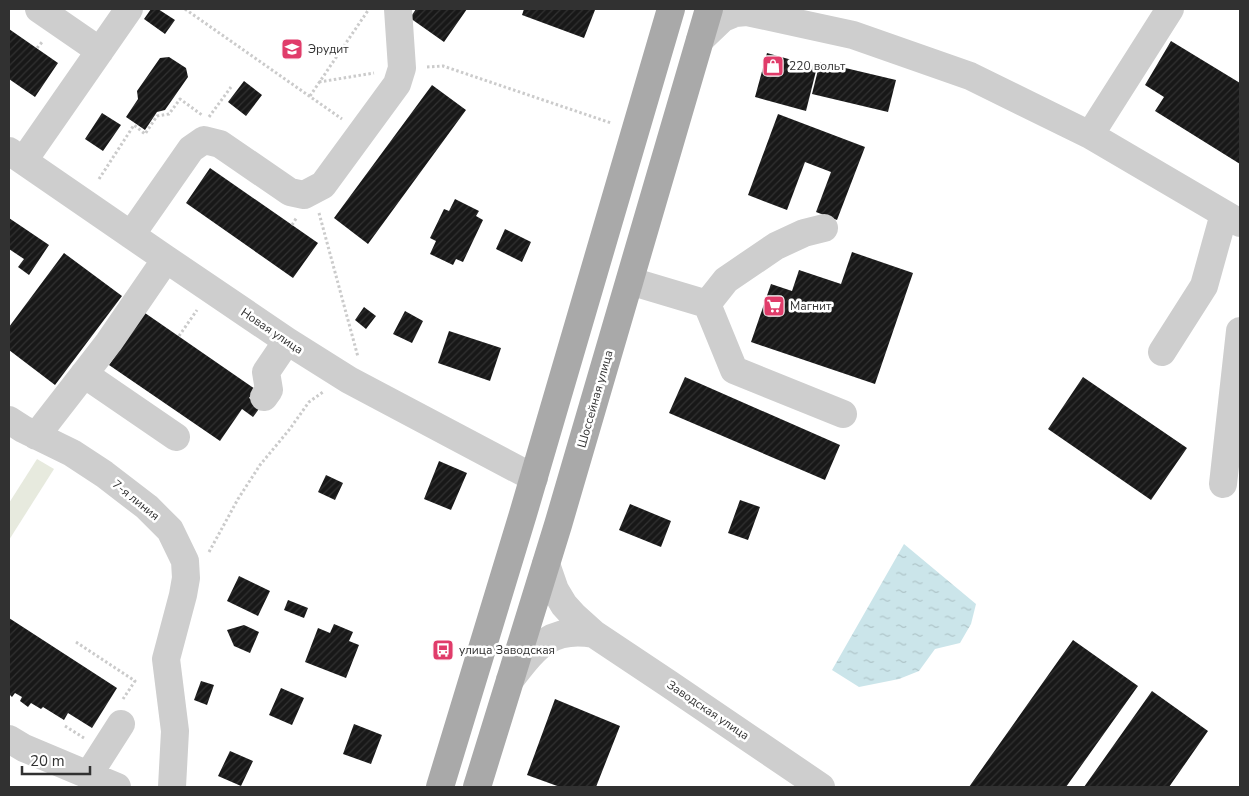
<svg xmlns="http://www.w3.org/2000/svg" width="1249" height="796" viewBox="0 0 1249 796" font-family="'Nunito Sans',sans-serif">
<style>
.park{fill:#e7eade}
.water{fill:url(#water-ripples)}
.building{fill:url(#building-hatch)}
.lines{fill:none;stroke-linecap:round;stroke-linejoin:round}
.path{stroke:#cbcbcb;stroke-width:3;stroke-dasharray:2.5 2.5;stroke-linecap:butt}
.minor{stroke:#cecece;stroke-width:28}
.major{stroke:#a9a9a9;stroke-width:28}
.labels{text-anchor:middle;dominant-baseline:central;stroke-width:5;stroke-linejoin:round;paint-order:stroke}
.poi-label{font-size:12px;fill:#313131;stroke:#fff;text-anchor:start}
.street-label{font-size:12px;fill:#313131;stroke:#fff}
</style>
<defs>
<pattern id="water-ripples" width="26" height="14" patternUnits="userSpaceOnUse" patternTransform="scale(1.25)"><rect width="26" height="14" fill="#cbe5ea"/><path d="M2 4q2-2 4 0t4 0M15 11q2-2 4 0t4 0" fill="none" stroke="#afc5c9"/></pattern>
<pattern id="building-hatch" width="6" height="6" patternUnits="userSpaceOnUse" patternTransform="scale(1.25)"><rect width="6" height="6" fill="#181818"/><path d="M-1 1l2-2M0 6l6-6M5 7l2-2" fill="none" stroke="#313131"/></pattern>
</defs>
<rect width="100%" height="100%" fill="#fff"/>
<path class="park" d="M37,459l17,10 -45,71v-37z"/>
<path class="water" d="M904,544l72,60 -5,20 -11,19 -25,6 -16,22 -20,8 -40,8 -27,-17z"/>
<path class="building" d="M151,9h7l17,11 -10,14 -21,-15z
M416,9h51l-23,33 -34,-24z
M524,9h68l3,1 -11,28 -62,-23z
M9,29l49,34 -23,34 -26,-18z
M1171,41l69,42v81l-85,-53 9,-14 -19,-12z
M767,53l50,14 -11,44 -51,-14z
M169,57l17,11 2,9 -23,33 -8,2 -12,18 -19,-13 12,-18 -1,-8 23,-33z
M820,62l76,18 -8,32 -76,-18z
M244,81l18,14 -16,21 -18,-14z
M432,85l34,25 -98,134 -34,-26z
M102,113l19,12 -18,26 -18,-12z
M778,114l87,33 -28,73 -21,-8 15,-40 -26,-10 -18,48 -39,-15z
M210,168l108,75 -25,35 -107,-75z
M455,199l24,12 -3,5 7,4 -20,42 -7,-3 -3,6 -23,-11 6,-13 -6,-3 14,-29 5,2z
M9,218l40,27 -20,30 -11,-8 6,-8 -15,-10z
M505,229l26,13 -9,20 -26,-13z
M852,252l61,21 -38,111 -124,-42 20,-58 21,7 7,-21 42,14z
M64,253l58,43 -67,89 -46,-35v-23z
M364,307l12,9 -10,13 -11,-9z
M405,311l18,10 -11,22 -19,-9z
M145,313l110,76 -6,9 12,8 -8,11 -11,-8 -22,32 -111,-76z
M449,331l52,17 -11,33 -52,-18z
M685,377l155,68 -15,35 -156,-67z
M1083,377l104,71 -36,52 -103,-71z
M439,461l28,12 -16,37 -27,-11z
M326,475l17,8 -8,17 -17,-8z
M740,500l20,7 -12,33 -20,-7z
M630,504l41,17 -10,26 -42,-17z
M239,576l31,15 -12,25 -31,-15z
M288,600l20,8 -4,10 -20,-8z
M9,618l108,70 -25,40 -24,-15 -4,7 -21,-13 -2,2 -10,-6 -3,4 -8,-6 2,-4 -7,-4 -3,4 -3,-3z
M334,624l19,8 -4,9 10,4 -13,33 -41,-16 13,-34 12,5z
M244,625l15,7 -9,21 -16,-7 -7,-16z
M1073,640l65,46 -72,101h-97z
M201,681l13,4 -7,20 -13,-5z
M281,688l23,10 -12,27 -23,-10z
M1152,691l56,40 -39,56h-85z
M555,699l65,27 -24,61h-36l-33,-12z
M354,724l28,11 -11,29 -28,-10z
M230,751l23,10 -12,25 -23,-10z"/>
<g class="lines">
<path class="path" d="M185,9l157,110
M37,48l6,-7
M427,67l16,-1 168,57
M319,82l55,-9
M310,96l59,-87
M209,117l22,-30
M99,179l35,-54 11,9 12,-18 12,-2 11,-15 22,16
M319,213l39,144
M292,225l5,-8
M179,336l18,-26
M209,552l29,-53 22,-34 29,-35 20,-28 14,-10
M76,642l59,39 -12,18
M65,726l19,12"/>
<path class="minor" d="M39,9l61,42
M700,40l23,-22 12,-5 12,-1 106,23 117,41 120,59 150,88
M1090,135l80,-126
M9,151l157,108 121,82 62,39 185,98
M24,160l105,-151
M131,235l60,-86 13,-9 16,4 70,48 14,3 19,-10 74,-101 5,-16 -4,-59
M630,281l77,23 19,-24 50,-34 28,-13 20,-5
M707,304l27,66 109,44
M1162,352l42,-66 20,-72
M84,374l92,63
M264,397l5,-7 -3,-18 21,-31
M9,420l14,9 49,24 32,21 43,33 23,23 15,31 1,17 -3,17 -17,64 9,72 -3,56
M36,436l73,-94 57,-83
M1223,484l17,-153
M546,564l9,26 9,15 10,11 20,18 75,50 152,103
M510,680c25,-32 40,-54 84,-46
M9,739l15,9 93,39
M89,774l32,-50"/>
<path class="major" d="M440,787l83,-273 148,-505
M477,787l81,-262 151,-516"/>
</g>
<defs>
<g id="school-square" transform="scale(1.125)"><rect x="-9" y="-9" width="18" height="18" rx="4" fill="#e03c6a" stroke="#fff"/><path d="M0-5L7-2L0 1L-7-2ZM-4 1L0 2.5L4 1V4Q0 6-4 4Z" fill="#fff"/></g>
<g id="shop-square" transform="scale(1.125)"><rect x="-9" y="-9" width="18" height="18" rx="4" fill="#e03c6a" stroke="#fff"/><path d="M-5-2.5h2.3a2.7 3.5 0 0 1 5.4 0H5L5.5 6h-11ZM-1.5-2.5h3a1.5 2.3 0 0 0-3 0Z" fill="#fff"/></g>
<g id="supermarket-square" transform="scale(1.125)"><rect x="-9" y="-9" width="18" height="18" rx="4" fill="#e03c6a" stroke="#fff"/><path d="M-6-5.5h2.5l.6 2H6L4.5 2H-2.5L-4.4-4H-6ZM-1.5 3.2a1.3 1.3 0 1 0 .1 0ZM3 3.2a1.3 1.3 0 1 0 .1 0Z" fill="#fff"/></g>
<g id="bus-square" transform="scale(1.125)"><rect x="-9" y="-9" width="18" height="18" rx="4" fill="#e03c6a" stroke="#fff"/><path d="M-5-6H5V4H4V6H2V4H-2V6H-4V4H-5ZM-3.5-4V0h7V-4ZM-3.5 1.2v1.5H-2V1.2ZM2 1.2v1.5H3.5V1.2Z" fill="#fff"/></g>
</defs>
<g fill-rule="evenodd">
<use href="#school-square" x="292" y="49"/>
<use href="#shop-square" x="773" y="66"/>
<use href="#supermarket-square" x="774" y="306"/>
<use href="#bus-square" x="443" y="650"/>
</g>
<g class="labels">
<g class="poi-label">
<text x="308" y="49">Эрудит</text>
<text x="789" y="66">220 вольт</text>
<text x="790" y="306">Магнит</text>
<text x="459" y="650">улица Заводская</text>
</g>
<g class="street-label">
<text transform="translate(272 331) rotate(34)">Новая улица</text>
<text transform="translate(595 399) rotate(-74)">Шоссейная улица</text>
<text transform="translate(136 500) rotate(39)">7-я линия</text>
<text transform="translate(708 710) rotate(34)">Заводская улица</text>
</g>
</g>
<rect width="1249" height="796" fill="none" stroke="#313131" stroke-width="20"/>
<path d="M22 766v8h68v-8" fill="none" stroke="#313131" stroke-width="2.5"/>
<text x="30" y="766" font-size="15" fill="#313131" stroke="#ffffff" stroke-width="4" paint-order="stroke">20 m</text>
</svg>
